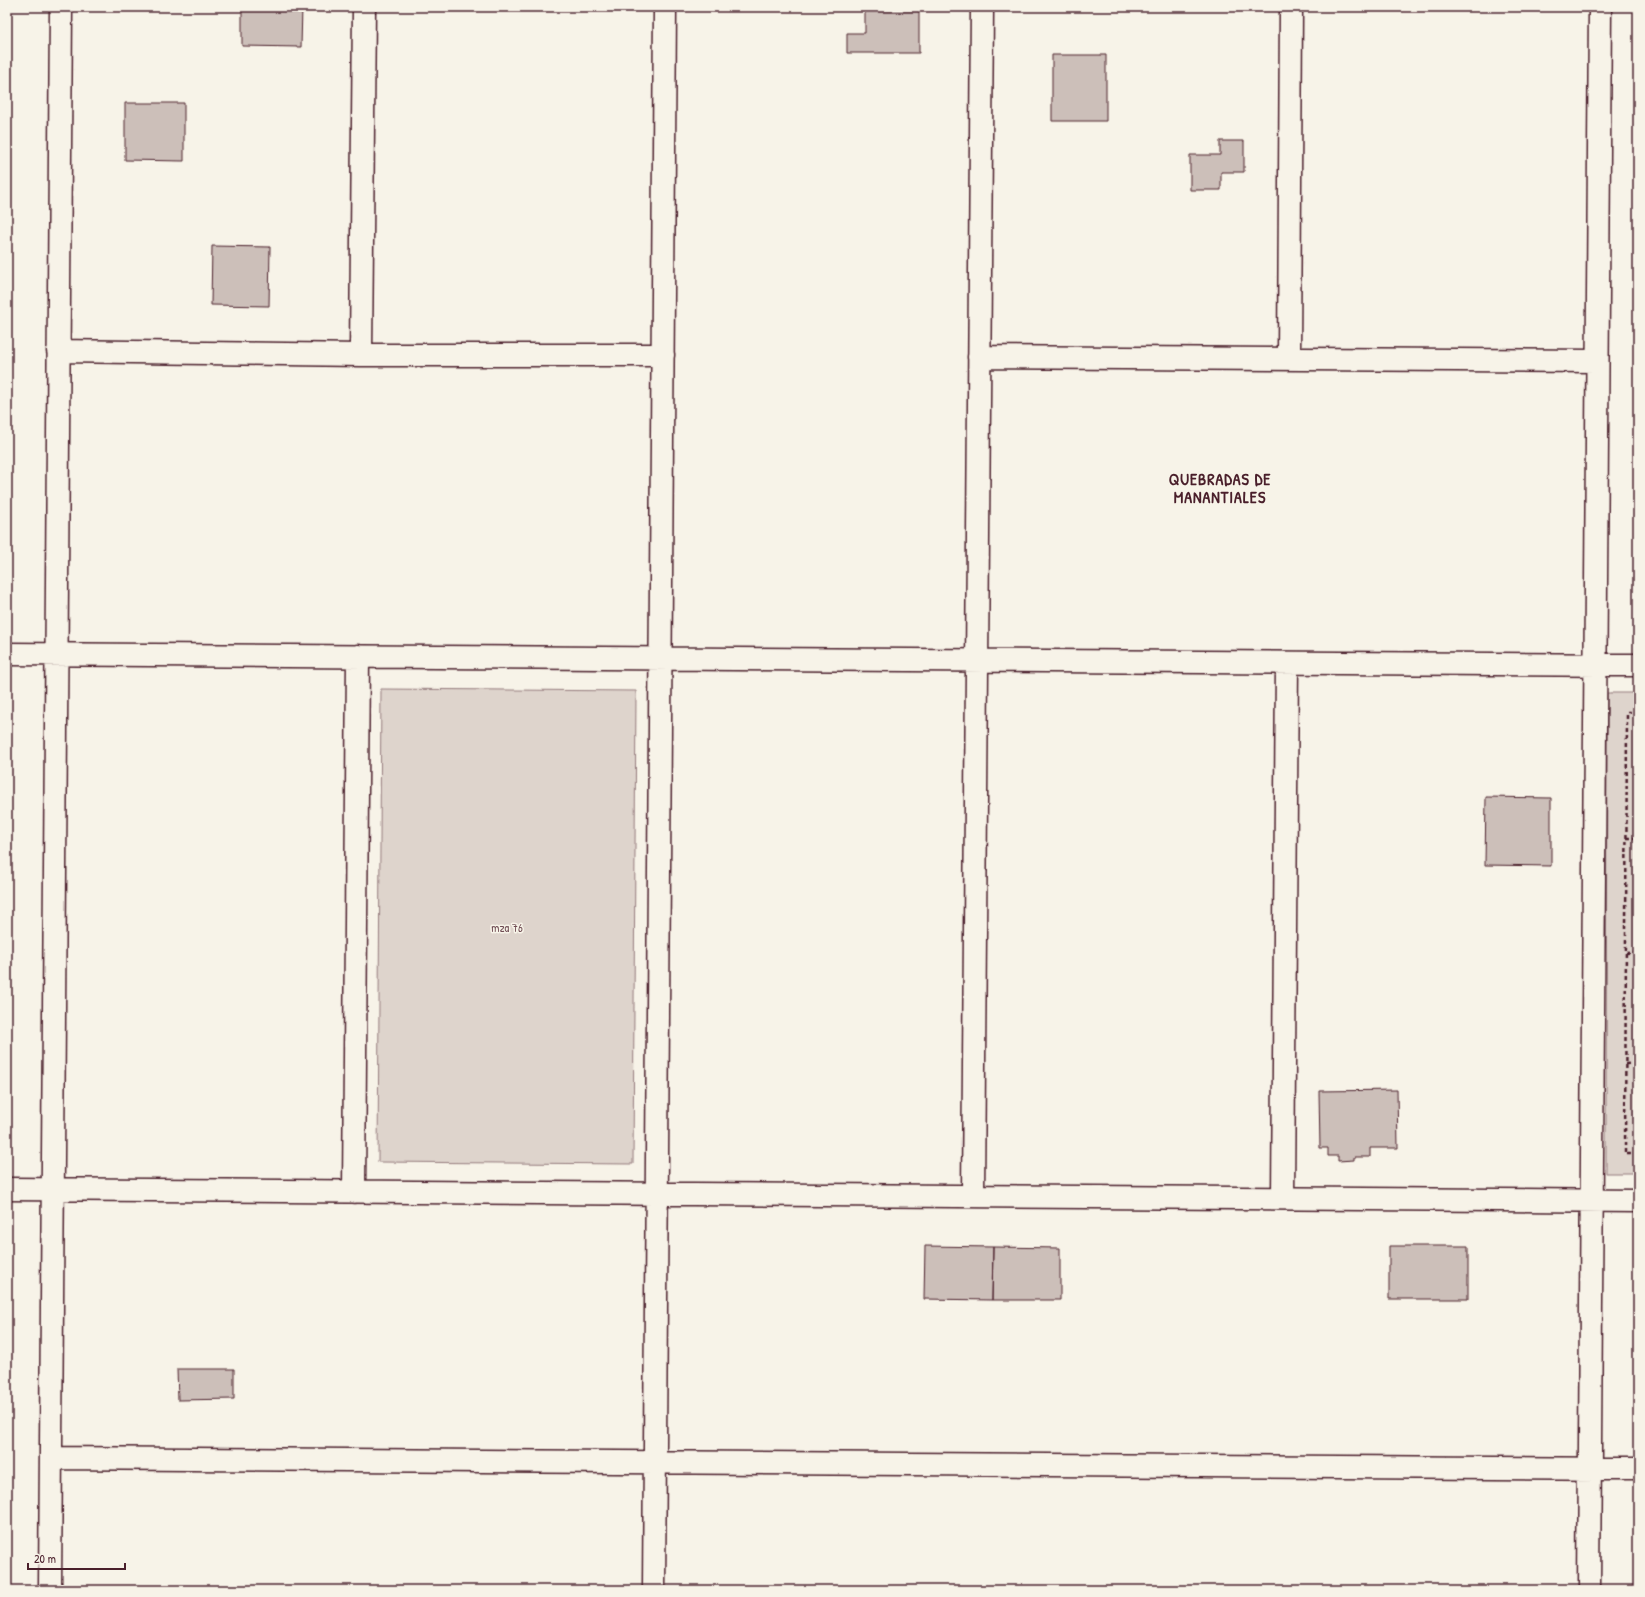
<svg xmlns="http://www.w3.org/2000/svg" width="1645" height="1597" viewBox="0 0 1645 1597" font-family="'Patrick Hand',sans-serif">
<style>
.green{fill:#ded4cc;stroke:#947a7c}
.building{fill:#ccbfb9;stroke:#4a1f2b}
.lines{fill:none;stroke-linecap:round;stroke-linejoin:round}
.minor-casing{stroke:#4a1f2b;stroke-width:25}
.path{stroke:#4a1f2b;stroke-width:2.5;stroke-dasharray:4 3;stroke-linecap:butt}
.minor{stroke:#f7f3e8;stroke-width:22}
.labels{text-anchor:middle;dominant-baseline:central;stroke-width:3;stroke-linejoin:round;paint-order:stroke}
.park-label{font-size:12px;fill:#6f4c53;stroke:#f7f3e8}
.district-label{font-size:16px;font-weight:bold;letter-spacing:1px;fill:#4a1f2b;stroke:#f7f3e8}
</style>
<rect width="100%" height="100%" fill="#f7f3e8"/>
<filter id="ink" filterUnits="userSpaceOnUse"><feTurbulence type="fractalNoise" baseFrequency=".025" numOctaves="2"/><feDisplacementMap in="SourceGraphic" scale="8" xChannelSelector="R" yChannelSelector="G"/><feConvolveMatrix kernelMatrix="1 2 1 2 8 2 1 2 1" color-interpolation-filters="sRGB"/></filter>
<g filter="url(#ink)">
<path class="green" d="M381,689l255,2 -3,473 -255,-2z
M1607,693h31v480h-32z"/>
<path class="building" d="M242,7h60l-1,40 -59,-1z
M865,7h54v46h-72v-20h18z
M1052,55h54v66h-54z
M125,103h59v58l-59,-1z
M1220,141h24v31h-23v18h-31v-35h30z
M212,246l58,1 -1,59 -58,-1z
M1486,797l65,1v68l-66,-1z
M1397,1090l1,58h-28v9h-16v3l-16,1v-5h-10v-8h-8l-1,-57z
M925,1246l68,1 -1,53 -68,-1z
M1389,1246h79v53h-79z
M993,1247l67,1v52h-68z
M177,1369h57v30l-56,1z"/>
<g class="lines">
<g class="minor-casing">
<path id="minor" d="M58,351l303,4h302
M361,355l3,-348
M979,357l618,4
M1289,359l2,-352
M7,654l1631,11
M7,1189l1631,12
M354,1192l4,-536
M973,1196l9,-1189
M1283,1198l4,-535
M51,1458l1587,11
M50,1590l11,-1583
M654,1590l11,-1583
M1589,1590l11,-1583"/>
</g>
<path class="path" d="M1638,712h-11l-2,442h13
M1626,838h12
M1626,953l12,-1
M1625,1064l13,-1"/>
<use href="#minor" class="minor"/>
</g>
</g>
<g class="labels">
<g class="park-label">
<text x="507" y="927">mza 76</text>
</g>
<g class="district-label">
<text x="1220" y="479">QUEBRADAS DE<tspan x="1220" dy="18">MANANTIALES</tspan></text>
</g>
</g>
<rect width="1645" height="1597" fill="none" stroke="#f7f3e8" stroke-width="24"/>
<rect x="12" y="12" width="1621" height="1573" fill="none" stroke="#4a1f2b" stroke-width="1.5" filter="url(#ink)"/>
<path d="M28 1563v6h97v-6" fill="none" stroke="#4a1f2b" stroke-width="2"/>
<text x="34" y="1563" font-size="12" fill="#4a1f2b" stroke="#f7f3e8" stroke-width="3" paint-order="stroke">20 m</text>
</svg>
